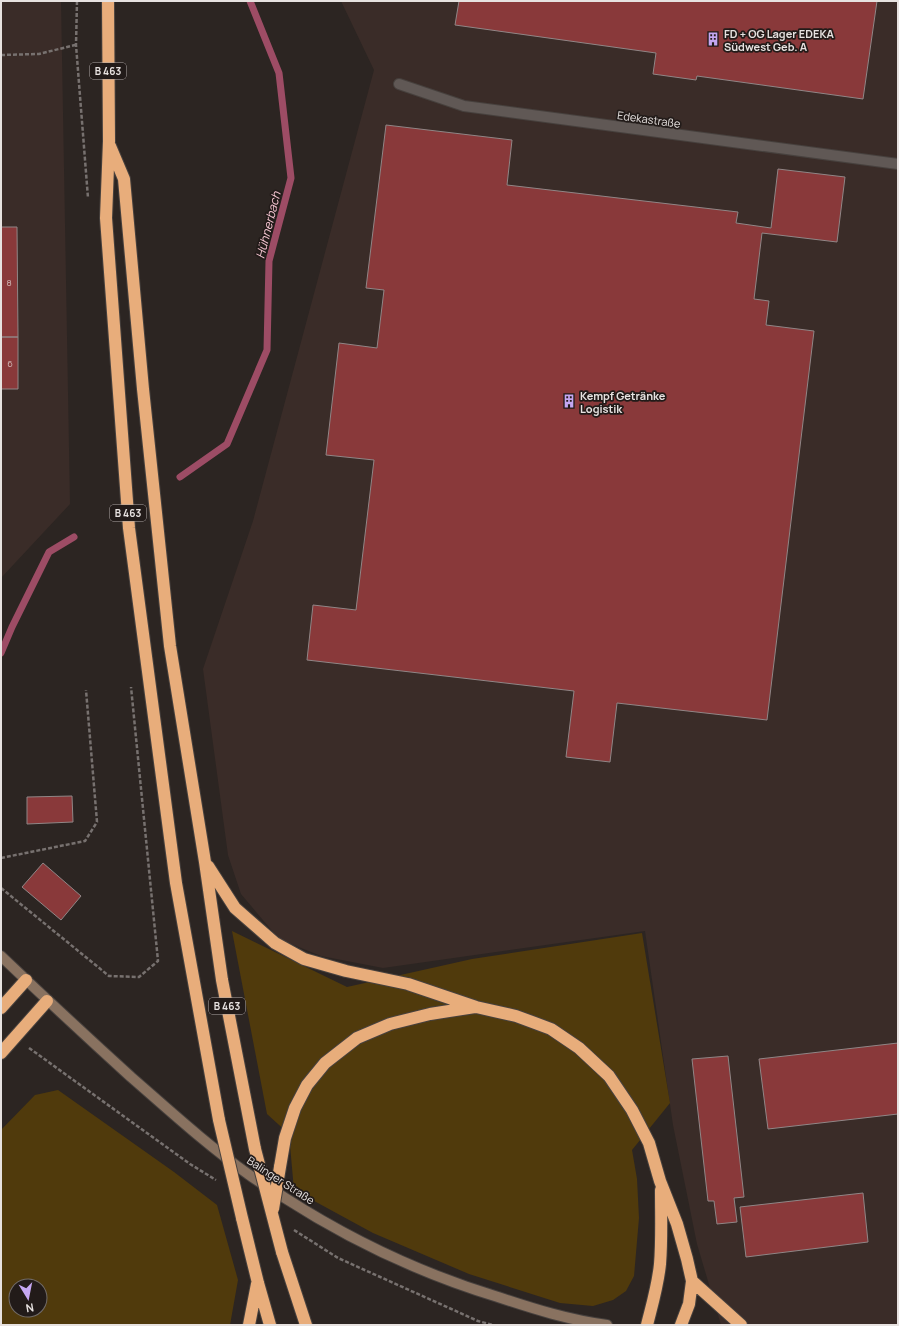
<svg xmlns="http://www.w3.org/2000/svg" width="899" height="1326" viewBox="0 0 899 1326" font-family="Manrope,sans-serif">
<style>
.built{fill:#3a2c28}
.green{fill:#503a0c;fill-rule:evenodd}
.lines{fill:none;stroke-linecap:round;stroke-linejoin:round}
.stream{stroke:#9d4c65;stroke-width:7}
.building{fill:#89393a;stroke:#908686}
.lane-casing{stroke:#47413e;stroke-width:12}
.secondary-casing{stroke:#47413e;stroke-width:12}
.highway-casing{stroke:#47413e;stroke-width:14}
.path{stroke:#77716f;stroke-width:2.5;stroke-dasharray:4 2;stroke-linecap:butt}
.lane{stroke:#605855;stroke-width:10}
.secondary{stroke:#897260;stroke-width:10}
.highway{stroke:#e8ad7b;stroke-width:12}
.highway-bridge-casing{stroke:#47413e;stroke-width:14;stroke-linecap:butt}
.highway-bridge{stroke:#e8ad7b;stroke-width:12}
.labels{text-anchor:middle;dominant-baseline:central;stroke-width:3.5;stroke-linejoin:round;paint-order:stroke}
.number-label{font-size:9px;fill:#d0b8b6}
.shield{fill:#221b19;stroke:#aca6a4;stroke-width:1}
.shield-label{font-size:10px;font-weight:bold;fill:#e7e2e0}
.poi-label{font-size:11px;font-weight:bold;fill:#e7e2e0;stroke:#221b19;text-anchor:start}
.street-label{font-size:11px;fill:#e7e2e0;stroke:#221b19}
.water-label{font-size:12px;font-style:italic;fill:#f5c5d1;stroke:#221b19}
</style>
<rect width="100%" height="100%" fill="#2c2522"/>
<path class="built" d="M1,1h60l9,503 -69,74z
M341,1h557v1324h-177l-24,-81 -24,-119 -28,-194 -262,37 -62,-12 -42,-17 -38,-45 -13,-39 -25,-186 50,-148 121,-451z"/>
<path class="green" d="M232,931l115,56 125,-28 170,-26 28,170 -38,47 5,29 2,39 -5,58 -8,15 -13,9 -20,6 -33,-3 -91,-29 -96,-41 -79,-43 -5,-56 -22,-20z
M58,1090l116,82 43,33 21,75 -8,45h-229v-195l34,-35zM16,1286h24v24h-24z"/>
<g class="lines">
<path class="stream" d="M180,477l47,-33 40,-94 2,-89 22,-83 -12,-105 -29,-72
M1,653l11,-26 37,-75 25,-15"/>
</g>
<path class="building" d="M459,1h418l-14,98 -166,-23 -1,4 -43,-6 3,-21 -201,-28z
M386,125l126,15 -5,45 231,27 -2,11 35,5 7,-59 67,8 -8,65 -75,-9 -8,66 15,2 -3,24 48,6 -47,389 -150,-17 -7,59 -44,-5 8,-66 -267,-31 6,-55 43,5 18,-150 -48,-5 13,-112 38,5 7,-58 -18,-2z
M1,227h16l1,110h-17z
M1,337h17v52h-17z
M72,796l1,26 -46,2v-27z
M43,863l38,33 -20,24 -39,-33z
M898,1043v71l-130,15 -9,-70z
M728,1056l16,141 -10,1 3,24 -20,2 -3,-23h-6l-16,-142z
M863,1193l5,49 -122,15 -6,-50z"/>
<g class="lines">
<g class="lane-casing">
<path id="lane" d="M399,84l65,22 434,58"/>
</g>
<g class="secondary-casing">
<path id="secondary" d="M1,956c43,41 86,81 130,121 38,33 76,68 117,97 12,9 25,16 37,24 67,43 137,76 213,99 36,12 71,23 109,28"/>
</g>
<g class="highway-casing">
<path id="highway" d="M108,1l1,140 -3,77 23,310 47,355 43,237
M110,146l14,33 19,210 27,257 35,216 17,118 33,169
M208,866l27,42 40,35 29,16 42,12 62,13 68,23 40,9 35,13 28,19 30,28 23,34 17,33 11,38 17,43 10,35 5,22 49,44
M1,1008l25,-28
M1,1053l46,-52
M280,1167l5,-29 10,-30 12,-23 18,-22 32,-25 33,-14 40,-10 45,-7
M242,1218l16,65 12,42
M282,1252l24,73
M249,1325l8,-41
M647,1325c5,-20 11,-40 13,-61 2,-24 1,-49 1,-74
M681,1325l8,-21 3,-23"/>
</g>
<path class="path" d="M77,1l-1,44 12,153
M1,55l38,-1 36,-9
M1,858l84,-17 12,-19 -11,-132
M1,888l108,88 30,1 19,-16 -27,-274
M29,1048l161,116 26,16
M294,1230l44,28 140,63 15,4"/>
<use href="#lane" class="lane"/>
<use href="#secondary" class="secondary"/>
<use href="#highway" class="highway"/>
<g class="highway-bridge-casing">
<path id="highway-bridge" d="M219,1120l23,98
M255,1149l27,103
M273,1209l7,-42"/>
</g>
<use href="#highway-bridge" class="highway-bridge"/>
</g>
<defs>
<g id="building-bare" transform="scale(1.08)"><path d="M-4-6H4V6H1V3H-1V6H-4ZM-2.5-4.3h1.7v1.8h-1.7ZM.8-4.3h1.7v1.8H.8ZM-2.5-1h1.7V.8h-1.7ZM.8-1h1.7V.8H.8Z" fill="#c5a7f1" stroke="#221b19" stroke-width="2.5" paint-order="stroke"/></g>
</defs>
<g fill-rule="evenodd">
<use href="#building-bare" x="713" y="39"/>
<use href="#building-bare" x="569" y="401"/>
</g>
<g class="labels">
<g class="number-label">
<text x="9" y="282">8</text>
<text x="10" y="363">6</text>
</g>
<g class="shield">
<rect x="90" y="63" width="36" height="16" rx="3"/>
<rect x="110" y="505" width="36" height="16" rx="3"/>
<rect x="209" y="998" width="36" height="16" rx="3"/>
</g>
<g class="shield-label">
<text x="108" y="71">B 463</text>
<text x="128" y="513">B 463</text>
<text x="227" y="1006">B 463</text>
</g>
<g class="poi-label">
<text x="724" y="33">FD + OG Lager EDEKA<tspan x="724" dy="13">Südwest Geb. A</tspan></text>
<text x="580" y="395">Kempf Getränke<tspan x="580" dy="13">Logistik</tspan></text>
</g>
<g class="street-label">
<text transform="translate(649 119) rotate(8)">Edekastraße</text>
<text transform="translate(281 1180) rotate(33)">Balinger Straße</text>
</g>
<g class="water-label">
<text transform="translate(268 225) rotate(-76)">Hühnerbach</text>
</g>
</g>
<rect width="899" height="1326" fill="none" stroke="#e7e2e0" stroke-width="4"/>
<g transform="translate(28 1298) rotate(170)"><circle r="19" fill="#221b19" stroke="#716b69"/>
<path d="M0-3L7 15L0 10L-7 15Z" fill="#c5a7f1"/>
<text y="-6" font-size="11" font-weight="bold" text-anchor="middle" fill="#e7e2e0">N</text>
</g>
</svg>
